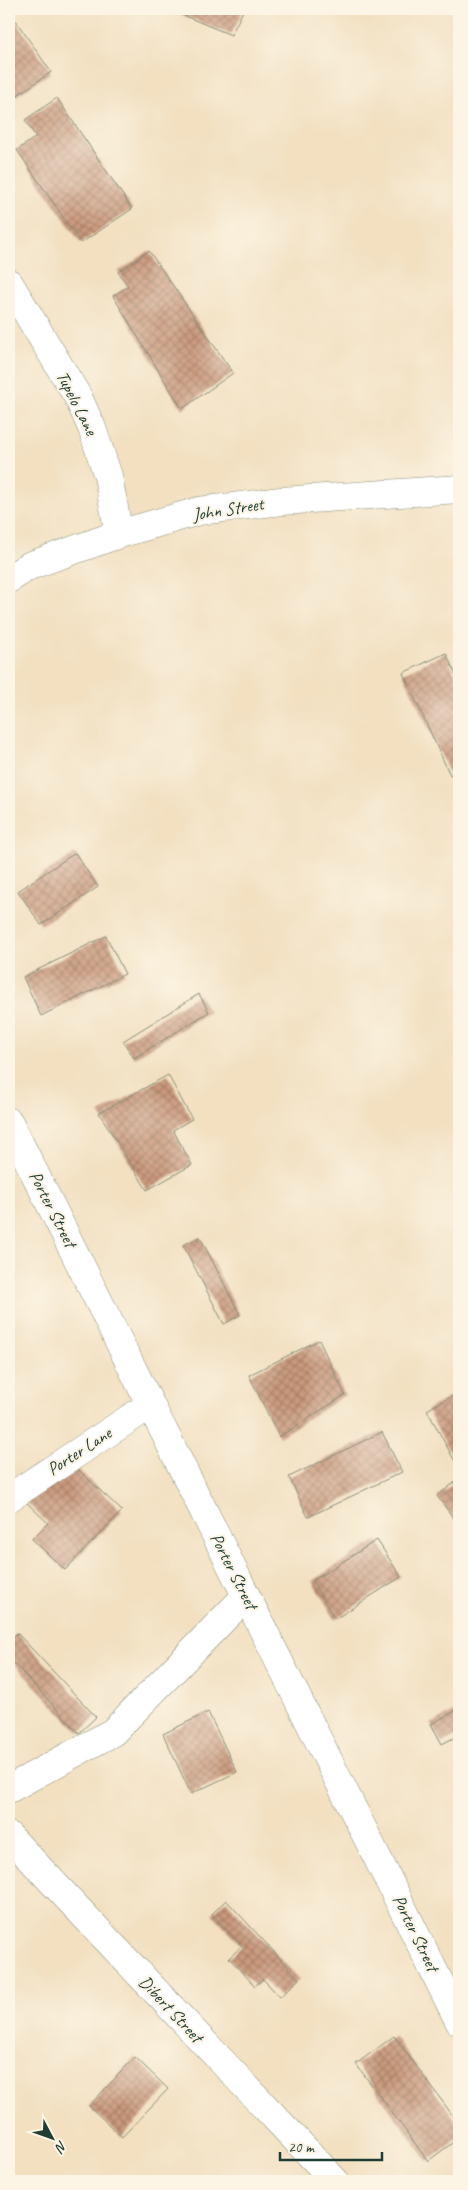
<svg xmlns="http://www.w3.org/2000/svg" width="468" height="2190" viewBox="0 0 468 2190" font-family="Caveat,sans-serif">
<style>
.building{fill:url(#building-cross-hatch)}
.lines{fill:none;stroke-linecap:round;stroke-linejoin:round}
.minor-casing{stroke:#888e7a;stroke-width:29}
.minor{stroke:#fff;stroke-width:28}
.labels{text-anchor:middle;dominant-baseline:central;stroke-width:4;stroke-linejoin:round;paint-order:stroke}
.street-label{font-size:18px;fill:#1f3d34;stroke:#fcf5e5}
</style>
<defs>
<pattern id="building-cross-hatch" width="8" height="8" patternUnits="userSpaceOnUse" patternTransform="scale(1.25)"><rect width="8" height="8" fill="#cb9a7e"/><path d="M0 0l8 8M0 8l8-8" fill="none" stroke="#a47f68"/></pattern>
</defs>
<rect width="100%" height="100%" fill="#fcf5e5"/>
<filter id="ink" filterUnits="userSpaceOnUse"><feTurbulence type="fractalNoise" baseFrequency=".02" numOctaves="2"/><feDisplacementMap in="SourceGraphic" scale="10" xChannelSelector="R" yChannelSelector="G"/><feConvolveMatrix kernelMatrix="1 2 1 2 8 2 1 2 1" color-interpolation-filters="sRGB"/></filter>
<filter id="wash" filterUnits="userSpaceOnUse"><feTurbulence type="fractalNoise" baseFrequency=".0096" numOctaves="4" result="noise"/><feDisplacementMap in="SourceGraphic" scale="20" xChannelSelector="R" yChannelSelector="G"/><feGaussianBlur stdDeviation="1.12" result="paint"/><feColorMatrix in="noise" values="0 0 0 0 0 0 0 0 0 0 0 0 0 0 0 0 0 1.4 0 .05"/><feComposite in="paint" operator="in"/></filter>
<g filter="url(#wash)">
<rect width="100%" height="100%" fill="#f2e0c1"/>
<g id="blocks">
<path class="building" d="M168,9h76l-13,26z
M9,11l42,61 -42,29z
M57,98l75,111 -51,34 -64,-93 19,-13 -11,-17z
M149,251l84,122 -51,36 -69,-113 15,-10 -10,-14z
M446,653l13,29v89l-9,4 -47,-102z
M75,853l23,34 -57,38 -23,-34z
M106,936l19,38 -84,42 -18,-39z
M199,994l10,18 -75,46 -11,-17z
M168,1075l24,44 -19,11 19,35 -45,25 -48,-77z
M200,1237l40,78 -16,9 -41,-79z
M319,1340l26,55 -66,42 -30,-62z
M459,1392v77l-32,-59z
M382,1432l20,40 -94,45 -19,-40z
M67,1459l55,52 -57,59 -33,-31 16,-16 -22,-21z
M459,1479v38l-4,3 -18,-24z
M377,1540l24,37 -66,42 -23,-38z
M17,1633l79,84 -17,16 -70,-75v-17z
M459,1709v26l-17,9 -11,-20z
M208,1712l29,60 -46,22 -28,-60z
M226,1900l73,79 -19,18 -17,-18 -8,7 -26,-28 13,-12 -30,-32z
M394,2036l65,88v14l-31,23 -72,-97z
M135,2057l33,32 -46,48 -33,-31z"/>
</g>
</g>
<g filter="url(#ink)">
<use href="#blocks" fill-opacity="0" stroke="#888e7a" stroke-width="1"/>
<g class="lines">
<g class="minor-casing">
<path id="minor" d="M9,283l69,114 14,31 16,48 11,58
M9,579l20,-13 90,-32 80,-23 82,-10 178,-12
M9,1122l450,899
M9,1498l141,-93
M9,1789l104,-57 133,-136
M9,1836l326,345"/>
</g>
<use href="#minor" class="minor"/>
</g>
</g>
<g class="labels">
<g class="street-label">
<text transform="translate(77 403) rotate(63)">Tupelo Lane</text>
<text transform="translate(228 509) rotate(-9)">John Street</text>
<text transform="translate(53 1209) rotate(63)">Porter Street</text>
<text transform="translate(79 1451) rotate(-33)">Porter Lane</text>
<text transform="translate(234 1571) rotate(63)">Porter Street</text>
<text transform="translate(416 1933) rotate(64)">Porter Street</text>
<text transform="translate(171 2009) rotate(47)">Dibert Street</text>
</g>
</g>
<rect width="468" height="2190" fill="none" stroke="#fcf5e5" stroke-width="30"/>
<g transform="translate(52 2138) rotate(131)" stroke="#fcf5e5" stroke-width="4" paint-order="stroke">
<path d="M0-4L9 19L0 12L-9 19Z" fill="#1f3d34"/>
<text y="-8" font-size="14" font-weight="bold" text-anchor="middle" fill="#1f3d34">N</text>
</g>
<path d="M280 2152v8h102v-8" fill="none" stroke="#1f3d34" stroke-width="2.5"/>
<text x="288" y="2152" font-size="15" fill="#1f3d34" stroke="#fcf5e5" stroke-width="4" paint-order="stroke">20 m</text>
</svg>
